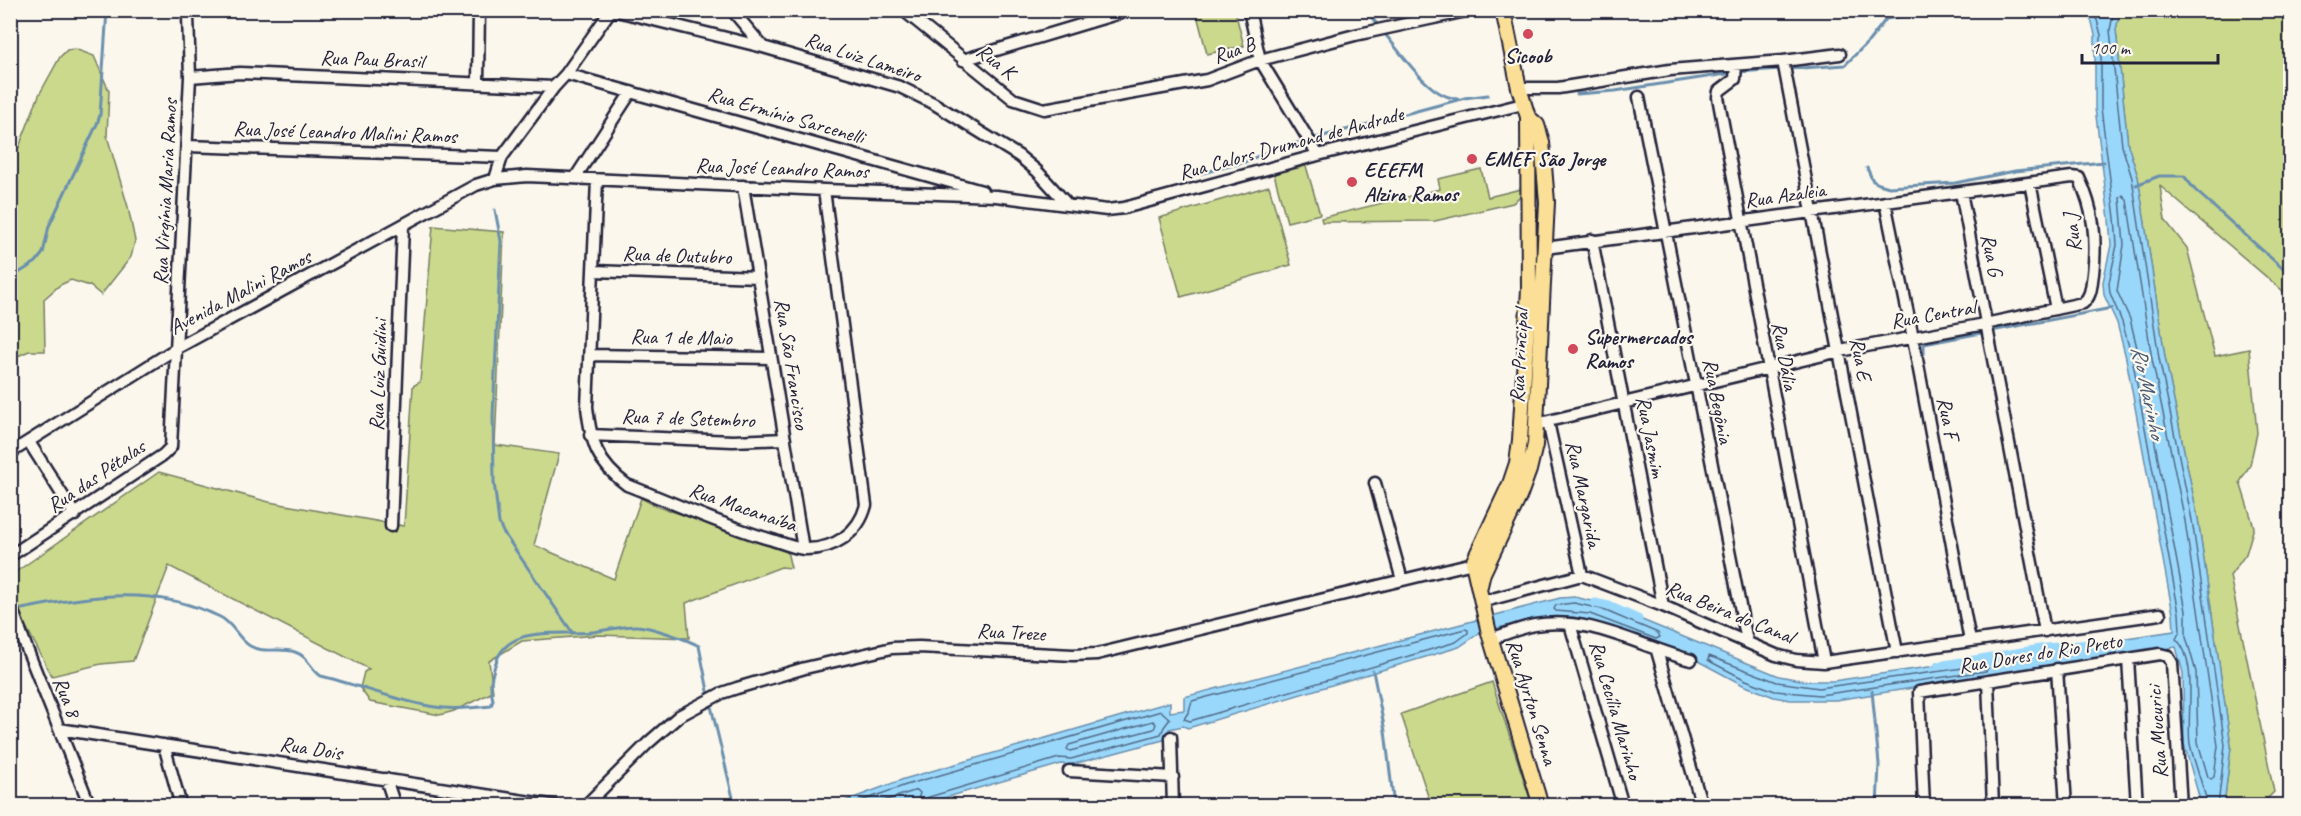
<svg xmlns="http://www.w3.org/2000/svg" width="2301" height="816" viewBox="0 0 2301 816" font-family="Caveat,sans-serif">
<style>
.green{fill:#cbd98c;stroke:#767e64;stroke-width:1.5}
.water{fill:#9ad8fb;stroke:#6a8fae;stroke-width:1.5}
.lines{fill:none;stroke-linecap:round;stroke-linejoin:round}
.shore{stroke:#526b88;stroke-width:1.5}
.stream{stroke:#6a8fae;stroke-width:3}
.canal{stroke:#9ad8fb;stroke-width:9}
.minor-casing{stroke:#22223b;stroke-width:15}
.major-casing{stroke:#22223b;stroke-width:18}
.minor{stroke:#fbf7ec;stroke-width:10}
.major{stroke:#fbdf96;stroke-width:14}
.poi-dot{fill:#d1495b;stroke:#fbf7ec;stroke-width:2}
.labels{text-anchor:middle;dominant-baseline:central;stroke-width:4.5;stroke-linejoin:round;paint-order:stroke}
.street-label{font-size:21px;fill:#22223b;stroke:#fbf7ec}
.poi-label{font-size:21px;font-weight:bold;fill:#22223b;stroke:#fbf7ec;text-anchor:start}
.water-label{font-size:22px;font-style:italic;fill:#465975;stroke:#fbf7ec}
</style>
<rect width="100%" height="100%" fill="#fbf7ec"/>
<filter id="ink" filterUnits="userSpaceOnUse"><feTurbulence type="fractalNoise" baseFrequency=".0167" numOctaves="2"/><feDisplacementMap in="SourceGraphic" scale="12" xChannelSelector="R" yChannelSelector="G"/><feConvolveMatrix kernelMatrix="1 2 1 2 8 2 1 2 1" color-interpolation-filters="sRGB"/></filter>
<g filter="url(#ink)">
<path class="green" d="M1196,11h39l9,35 -37,8z
M2120,11h170v286l-130,-111 5,34 22,28 28,108 34,-7 8,84 -7,32 -10,17 14,45 -8,27 -16,22 44,216 -13,13h-37l7,-59 -33,-227 -33,-162 -27,-180 -10,-31 -12,-116z
M75,49l19,7 15,35 -2,45 21,71 7,34 -4,16 -30,38 -11,-9 -19,-6 -11,5 -16,14 1,52h-16l-18,8v-191l28,-73 21,-38 7,-7z
M1306,166l14,48 -33,8 -13,-48z
M1481,169l7,28 37,-9v3l-12,12 -78,18 -113,1 -1,-4 119,-29 -2,-10z
M1269,186l22,79 -110,32 -22,-79z
M433,226l71,6 -9,213 64,9 -25,91 80,34 27,-81 17,9 122,38 7,6 4,17 -10,-1 -95,36 3,35 -91,-3 -76,6 -33,20 4,31 -39,19 -14,4 -70,-13 -10,-14 4,-16 5,-3 -200,-103 -36,95 -32,3 -49,12 -40,-76 -2,-24 149,-104 110,30 135,24 9,-140 7,-4z
M1492,682l40,123h-101l-30,-91z"/>
<path class="water" d="M2084,10l36,1 -4,19 12,115 10,32 27,180 33,162 33,227 -7,59h-24v-5l-16,-56 -1,-71 -7,-26 -340,53h-46l-16,-3 -31,-12 -47,-25 -108,-40 -15,-3 -32,1 -43,10 -17,4 -22,15 -271,81 -5,-2 -14,3 2,8 -4,2 -97,26 -9,-1 -141,41 -88,1 72,-27 266,-77v10l14,-2v-13l376,-99 15,-1 28,7 176,72 27,5h27l341,-50 -1,-17 -47,-256 -9,-35 -13,-28 -1,-13 8,-37 -2,-26 -14,-111v-73l-3,-13z"/>
<g class="lines">
<path class="shore" d="M2090,10l7,10 4,15v73l14,110 2,27 -8,38 1,10 12,29 10,35 47,256 1,18 -4,8c23,21 10,75 14,105 4,18 11,36 16,54v8
M2114,10l-4,20 12,116 10,32 27,180 33,162 33,225 -7,61
M2123,195l4,5 25,159 33,162 33,225 -4,31 -3,2 -3,-2 -10,-35 -2,-70 -10,-35v-26l-47,-255 -9,-37 -13,-28 7,-46 -4,-47z
M1574,603l27,6 57,24 2,4 -4,2 -66,-25 -34,-3 -2,-2 2,-4z
M1465,629l3,1v3l-12,9 -266,79 -6,-2 5,-8 3,-10z
M1709,656l68,26 42,6 166,-23 3,3 -2,3 -166,24 -45,-4 -29,-11 -33,-17 -5,-3z
M1153,721l3,3 -2,5 -84,22 -3,-2 2,-4z
M847,806l59,-21 255,-74 9,8 -6,8 -3,7 -90,25 -12,-1 -130,39 -5,3 -1,6
M868,806l49,-16 3,3 -4,13"/>
<path class="stream" d="M1366,10l14,18
M1384,33c16,18 47,67 73,65
M1787,69l58,-4 24,-24 17,-22 53,-9
M1739,72l41,-3
M1577,94l38,-3 118,-18
M1464,98l24,-3
M1867,168l6,13 6,3 10,3 66,-4 60,-12 89,-9
M1187,177l58,-15 26,-12 194,-52
M2136,185l23,-9h25l11,14 95,85
M495,210l6,31 -8,175 1,66 5,41 4,9 69,100
M10,287l7,-13 19,-12 7,-9 6,-27 48,-102 3,-9 7,-105
M1924,354v-10l188,-36
M22,609c69,-14 132,-24 198,8 13,6 18,22 30,29 13,8 31,1 45,6 13,4 16,18 26,24 38,9 75,25 114,31 17,3 38,1 56,-1l2,-6c-4,-15 -2,-21 2,-35 12,-42 64,-29 97,-33 12,-1 34,-7 45,-6 15,1 49,13 62,20l10,50
M1373,671l12,60 9,75
M1872,691l7,73 -2,42
M710,702l25,104"/>
<path class="canal" d="M1595,603l14,3 29,13
M1938,666l108,-18 44,-4"/>
<g class="minor-casing">
<path id="minor" d="M448,10l31,2
M613,10l150,37 137,40 33,16 86,53 18,15 31,34
M732,10l31,37
M903,10l110,89 31,10 163,-29 53,-20 95,-25 116,-25
M1249,10l11,50 58,95
M963,60l167,-50
M1783,61l57,-7
M1736,65l-1,14 -16,12 -1,6 106,565
M566,74l416,117
M190,77l50,-4 314,14
M478,82l1,-72
M1519,88h39l112,-18 113,-9 114,591
M1639,97l108,544
M187,146l315,11
M575,178l56,-86
M495,179l7,-22 52,-70 12,-13 45,-64
M597,180l-10,227c4,36 10,56 40,78 47,18 94,40 142,54 11,3 24,9 35,10 30,1 55,-16 62,-44l-42,-315
M2030,183l26,126
M743,186l60,363
M1961,192l84,439
M1885,202l28,136 57,303
M1592,240l71,366
M594,271l164,6
M590,355l181,3
M1548,422l34,153
M1536,424l304,-73 145,-27 98,-21c9,-7 8,-18 10,-29 4,-35 1,-64 -14,-96l-7,-1 -527,71
M590,435l143,6 52,-2
M29,442l46,73
M10,453l167,-105 299,-163 19,-6 32,-3 297,14 172,6 111,14 17,-2 194,-53 205,-51
M1375,483l27,97
M391,526l12,-300
M10,556l153,-101 8,-8 19,-370 -2,-61 2,-6
M1481,602l101,-27 81,31 113,49 20,5 28,2 336,-48
M10,603l17,46 63,157
M1570,624l53,182
M1491,639c14,-5 29,-11 44,-14 55,-10 105,22 156,35
M1657,651l45,155
M2128,659l9,147
M2057,669l9,137
M1988,681l5,125
M59,729l498,77
M1171,737l2,69
M164,745l17,61
M1069,771l104,6
M386,779l9,27
M585,806l63,-63 31,-27 43,-23 15,-5 68,-20 87,-20 27,-1 154,8 24,-1 376,-91 6,1
M1924,806l-5,-114 241,-38 8,2 4,7 9,143"/>
</g>
<g class="major-casing">
<path id="major" d="M1503,10l16,78 9,29 1,172 -9,151 -3,23 -7,21 -37,79 16,70 52,173
M1479,590l4,-17 36,-76 10,-27 6,-25 12,-243 -5,-60 -5,-17 -9,-8"/>
</g>
<use href="#minor" class="minor"/>
<use href="#major" class="major"/>
</g>
</g>
<g class="poi-dot">
<circle cx="1528" cy="34" r="6"/>
<circle cx="1472" cy="159" r="6"/>
<circle cx="1352" cy="182" r="6"/>
<circle cx="1573" cy="349" r="6"/>
</g>
<g class="labels">
<g class="street-label">
<text transform="translate(1234 50) rotate(-19)">Rua B</text>
<text transform="translate(863 57) rotate(18)">Rua Luiz Lameiro</text>
<text transform="translate(372 59) rotate(2)">Rua Pau Brasil</text>
<text transform="translate(996 61) rotate(38)">Rua K</text>
<text transform="translate(786 115) rotate(16)">Rua Ermínio Sarcenelli</text>
<text transform="translate(345 132) rotate(2)">Rua José Leandro Malini Ramos</text>
<text transform="translate(1291 143) rotate(-15)">Rua Calors Drumond de Andrade</text>
<text transform="translate(782 168) rotate(2)">Rua José Leandro Ramos</text>
<text transform="translate(165 192) rotate(-87)">Rua Virgínia Maria Ramos</text>
<text transform="translate(1785 195) rotate(-8)">Rua Azaleia</text>
<text transform="translate(2072 233) rotate(-96)">Rua J</text>
<text transform="translate(677 255) rotate(2)">Rua de Outubro</text>
<text transform="translate(1992 255) rotate(79)">Rua G</text>
<text transform="translate(240 292) rotate(-28)">Avenida Malini Ramos</text>
<text transform="translate(1933 314) rotate(-10)">Rua Central</text>
<text transform="translate(681 337) rotate(1)">Rua 1 de Maio</text>
<text transform="translate(1519 356) rotate(-87)">Rua Principal</text>
<text transform="translate(1785 356) rotate(80)">Rua Dália</text>
<text transform="translate(1861 359) rotate(79)">Rua E</text>
<text transform="translate(792 364) rotate(81)">Rua São Francisco</text>
<text transform="translate(378 375) rotate(-88)">Rua Luiz Guidini</text>
<text transform="translate(1718 401) rotate(79)">Rua Begônia</text>
<text transform="translate(688 418) rotate(2)">Rua 7 de Setembro</text>
<text transform="translate(1948 418) rotate(79)">Rua F</text>
<text transform="translate(1651 437) rotate(79)">Rua Jasmim</text>
<text transform="translate(96 476) rotate(-34)">Rua das Pétalas</text>
<text transform="translate(1584 494) rotate(78)">Rua Margarida</text>
<text transform="translate(743 507) rotate(19)">Rua Macanaíba</text>
<text transform="translate(1730 612) rotate(22)">Rua Beira do Canal</text>
<text transform="translate(1011 632) rotate(3)">Rua Treze</text>
<text transform="translate(2040 653) rotate(-9)">Rua Dores do Rio Preto</text>
<text transform="translate(67 697) rotate(68)">Rua 8</text>
<text transform="translate(1532 702) rotate(73)">Rua Ayrton Senna</text>
<text transform="translate(1616 710) rotate(74)">Rua Cecília Marinho</text>
<text transform="translate(2157 732) rotate(-94)">Rua Mucurici</text>
<text transform="translate(311 748) rotate(9)">Rua Dois</text>
</g>
<g class="poi-label">
<text x="1528" y="56" text-anchor="middle">Sicoob</text>
<text x="1484" y="159">EMEF São Jorge</text>
<text x="1364" y="170">EEEFM<tspan x="1364" dy="24">Alzira Ramos</tspan></text>
<text x="1585" y="337">Supermercados<tspan x="1585" dy="24">Ramos</tspan></text>
</g>
<g class="water-label">
<text transform="translate(2148 392) rotate(78)">Rio Marinho</text>
</g>
</g>
<rect width="2301" height="816" fill="none" stroke="#fbf7ec" stroke-width="36"/>
<rect x="18" y="18" width="2265" height="780" fill="none" stroke="#22223b" stroke-width="2" filter="url(#ink)"/>
<path d="M2082 54v9h136v-9" fill="none" stroke="#22223b" stroke-width="3"/>
<text x="2091" y="54" font-size="18" fill="#22223b" stroke="#fbf7ec" stroke-width="4.5" paint-order="stroke">100 m</text>
</svg>
